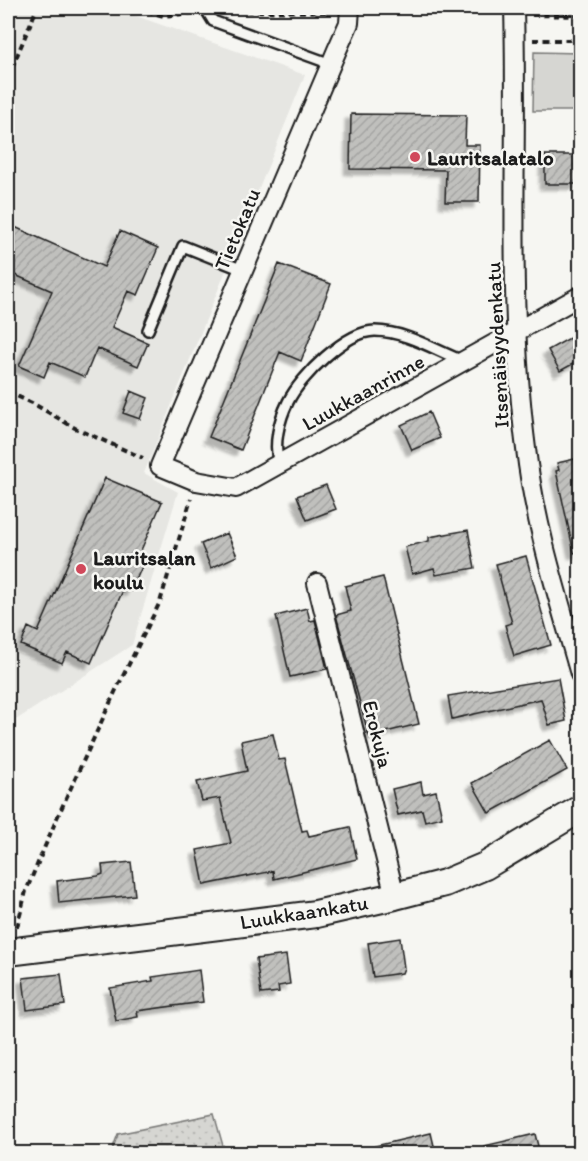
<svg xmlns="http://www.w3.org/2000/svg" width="588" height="1161" viewBox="0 0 588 1161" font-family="Itim,sans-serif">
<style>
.built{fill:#e6e6e2}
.grass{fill:url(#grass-dots);stroke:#797977;stroke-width:1.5}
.green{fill:#d6d6d2;stroke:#797977;stroke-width:1.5}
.building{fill:url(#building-hatch);stroke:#1c1c1c;stroke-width:1.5;filter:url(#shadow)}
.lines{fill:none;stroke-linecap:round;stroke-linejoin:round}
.lane-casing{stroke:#1c1c1c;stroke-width:14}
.street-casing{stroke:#1c1c1c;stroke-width:22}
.secondary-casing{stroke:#1c1c1c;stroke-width:30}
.path{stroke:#1c1c1c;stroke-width:4;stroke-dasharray:6 4.5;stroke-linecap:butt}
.lane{stroke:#f6f6f2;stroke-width:9}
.street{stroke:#f6f6f2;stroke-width:18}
.secondary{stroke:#f6f6f2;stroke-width:26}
.poi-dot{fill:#d1495b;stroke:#f6f6f2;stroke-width:2}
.labels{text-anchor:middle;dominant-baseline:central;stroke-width:5;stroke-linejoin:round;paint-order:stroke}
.poi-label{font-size:21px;font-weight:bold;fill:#1c1c1c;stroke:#f6f6f2;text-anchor:start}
.street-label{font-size:21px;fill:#1c1c1c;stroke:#f6f6f2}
</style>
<defs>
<pattern id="grass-dots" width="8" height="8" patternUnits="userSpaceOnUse" patternTransform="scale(1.5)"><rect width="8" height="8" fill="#d6d6d2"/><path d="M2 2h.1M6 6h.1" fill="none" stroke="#b7b7b4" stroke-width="1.8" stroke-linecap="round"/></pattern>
<pattern id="building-hatch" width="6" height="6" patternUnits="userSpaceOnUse" patternTransform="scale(1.5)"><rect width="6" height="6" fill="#c0c0bd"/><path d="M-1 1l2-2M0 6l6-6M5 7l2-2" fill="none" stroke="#a4a4a2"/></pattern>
<filter id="shadow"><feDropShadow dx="-5.5" dy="5.5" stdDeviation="1.5" flood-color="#0004"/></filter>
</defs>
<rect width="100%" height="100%" fill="#f6f6f2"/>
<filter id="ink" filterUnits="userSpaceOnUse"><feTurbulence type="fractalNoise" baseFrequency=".0167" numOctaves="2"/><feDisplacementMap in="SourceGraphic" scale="12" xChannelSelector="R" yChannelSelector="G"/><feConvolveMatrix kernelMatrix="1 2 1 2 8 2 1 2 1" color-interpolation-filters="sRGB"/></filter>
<g filter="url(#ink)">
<path class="built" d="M8,8h105l192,67 -161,398 34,19 -46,153 -124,80z"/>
<path class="grass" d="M214,1114l11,39h-114l7,-19z"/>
<path class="green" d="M534,52l46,1v58h-47z"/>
<path class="building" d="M351,114l115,1 -1,30h15l-1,57h-34l1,-32 -96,-1z
M545,155h35v29h-35z
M8,224l96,43 16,-36 38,17 -20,47 -10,-4 -16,36 36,16 -10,23 -41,-18 -12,29 -35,-15 -6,15 -25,-11 33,-75 -44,-19z
M279,264l52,20 -30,77 -21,-9 -39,98 -32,-13z
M575,335l5,10v15l-20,11 -12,-21z
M131,391l17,7 -8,21 -17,-6z
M429,412l11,26 -28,12 -11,-25z
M579,458l1,94 -6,1 -18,-82 3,-1 -2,-7z
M105,478l57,24 -24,55 7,3 -14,31 -7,-3 -33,75 -24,-11 -5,11 -41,-18 7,-18 10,5z
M326,485l10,24 -29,11 -10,-24z
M468,530l7,38 -39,7 -2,-7 -22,6 -7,-27 24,-6v-4z
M227,533l10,23 -26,12 -10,-24z
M526,556l25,89 -37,11 -9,-31 7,-2 -16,-59z
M383,577l36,147 -50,12 -33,-121 15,-4 -6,-25z
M307,608l3,13 5,-1 12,49 -37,8 -14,-61z
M558,678l8,43 -17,4 -8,-26 -89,20 -4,-23z
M273,734l6,26 6,-1 17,72 5,-1 2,6 41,-9 7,32 -83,20 -1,-8 -69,14 -7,-35 34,-7 -11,-45 -18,3 -5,-19 50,-11 -6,-30z
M550,740l17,30 -78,43 -17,-30z
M421,782l2,12 13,-3 6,26 -17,4 -3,-11 -24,5 -6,-26z
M131,862l4,33 -76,8 -2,-22 41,-5 5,-2 -1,-9z
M400,938l4,30 -2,5 -29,4 -5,-34z
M286,955l4,29 -12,2 1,6 -18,2 -5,-35z
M199,970l4,32 -66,9 1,6 -22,4 -6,-33 43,-7 -1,-4z
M61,974l4,31 -38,5 -4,-32z
M431,1133l5,21h-61v-8z
M535,1134l5,20h-56v-8z"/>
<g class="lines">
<g class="lane-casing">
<path id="lane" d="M205,8l8,13 118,43
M148,330l35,-84 60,24
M279,464c-6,-19 0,-44 9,-62 12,-25 58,-71 87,-71 30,0 60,19 88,30"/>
</g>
<g class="street-casing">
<path id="street" d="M350,8l-1,15 -12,27 -177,416 36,15 40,7 344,-192
M514,8c4,147 -7,294 12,441 9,77 33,151 54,225
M317,583l78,313"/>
</g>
<g class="secondary-casing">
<path id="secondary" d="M8,952l308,-38 79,-18 50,-13 40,-17 95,-57"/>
</g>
<path class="path" d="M137,8l26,8 29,-3
M236,11l94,1
M368,12l127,-1
M532,15l48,1
M533,40h47
M8,77l29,-69
M8,392l24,11 43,25 68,30
M17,927l9,-36 31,-73 59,-128 44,-88 31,-103"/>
<use href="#lane" class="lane"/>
<use href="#street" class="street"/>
<use href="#secondary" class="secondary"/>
</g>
</g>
<g class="poi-dot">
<circle cx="415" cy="157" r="6"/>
<circle cx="81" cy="569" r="6"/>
</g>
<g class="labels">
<g class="poi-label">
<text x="427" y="157">Lauritsalatalo</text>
<text x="93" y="557">Lauritsalan<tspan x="93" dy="24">koulu</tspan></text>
</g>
<g class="street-label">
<text transform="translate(237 229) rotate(-67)">Tietokatu</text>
<text transform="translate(497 345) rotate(-93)">Itsenäisyydenkatu</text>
<text transform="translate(363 392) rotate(-29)">Luukkaanrinne</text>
<text transform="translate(378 734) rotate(76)">Erokuja</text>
<text transform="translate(304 912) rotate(-9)">Luukkaankatu</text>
</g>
</g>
<rect width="588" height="1161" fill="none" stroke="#f6f6f2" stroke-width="30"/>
<rect x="15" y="15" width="558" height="1131" fill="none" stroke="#1c1c1c" stroke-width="2" filter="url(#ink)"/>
</svg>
